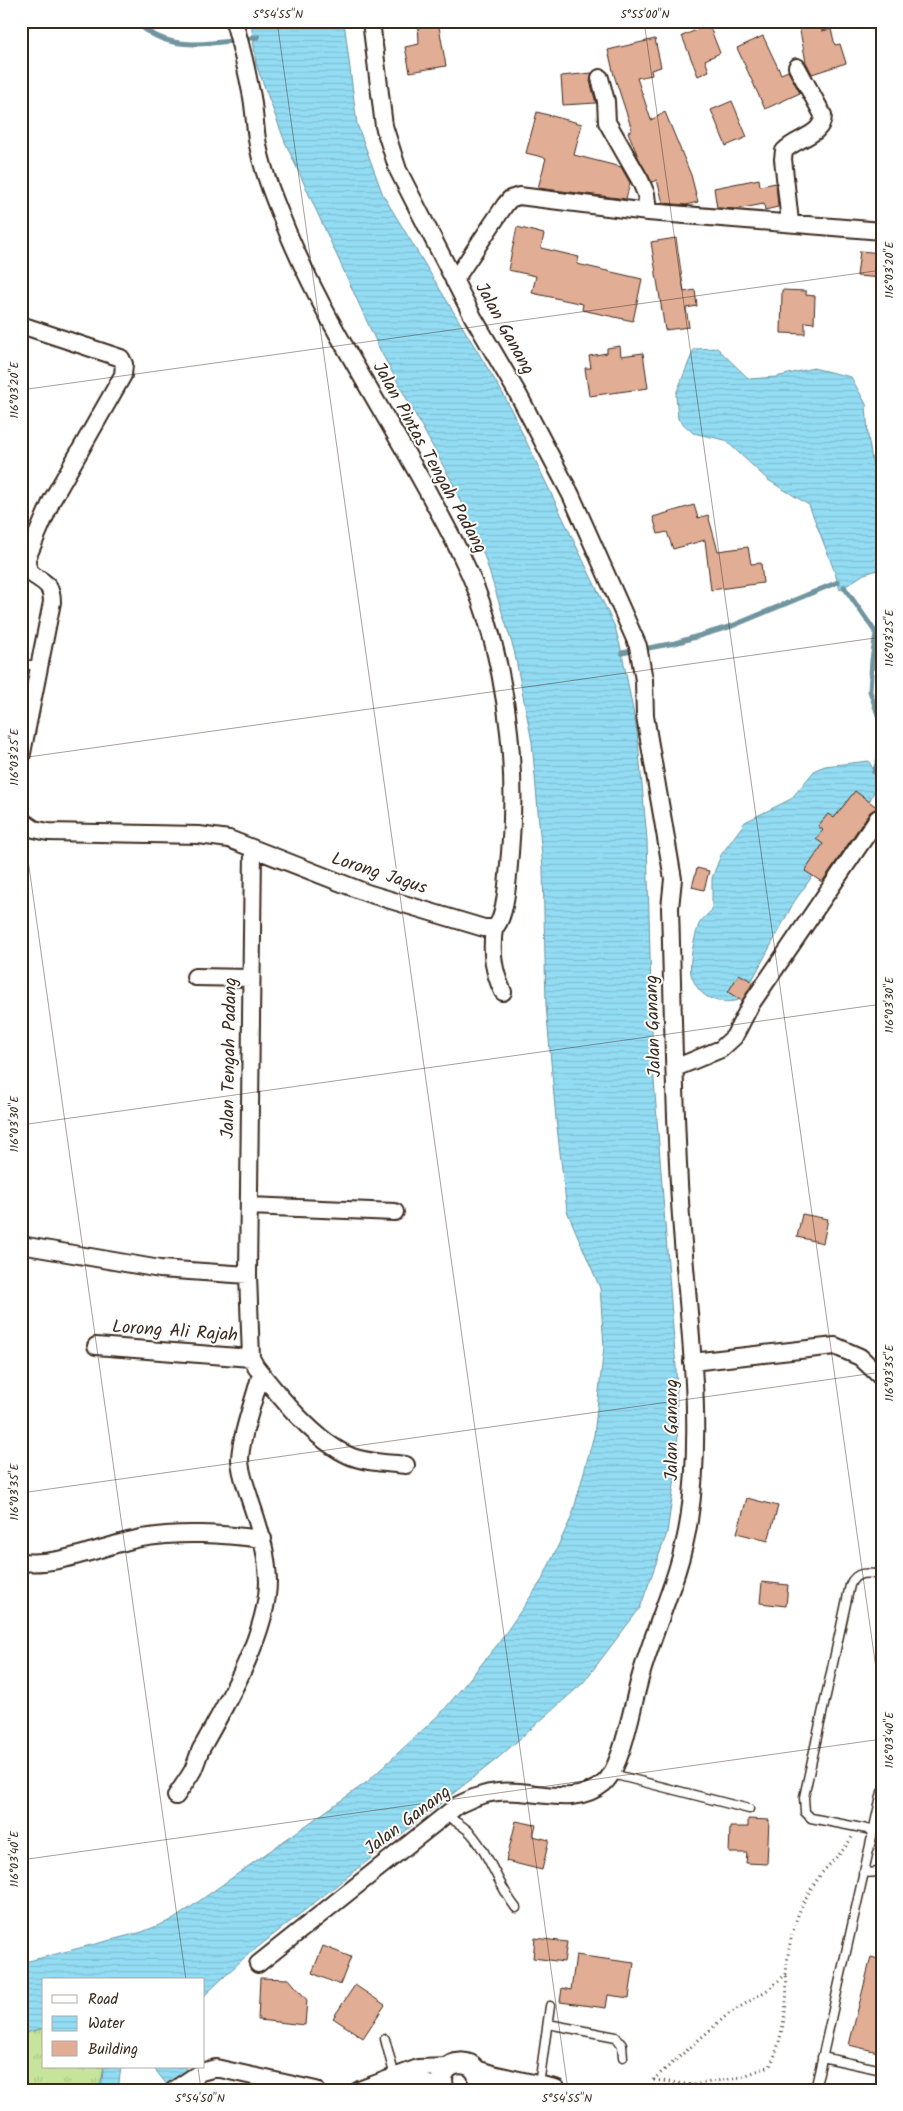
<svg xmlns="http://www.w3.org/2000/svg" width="903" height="2111" viewBox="0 0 903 2111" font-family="Kalam,sans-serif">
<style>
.grass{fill:url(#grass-tufts);stroke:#80875d}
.water{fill:url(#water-rules);stroke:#70959e}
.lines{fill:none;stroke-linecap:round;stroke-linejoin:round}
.stream{stroke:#70959e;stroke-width:5}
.building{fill:#e1ad95;stroke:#3b2a1e}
.service-casing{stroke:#3b2a1e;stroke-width:11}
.minor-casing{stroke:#3b2a1e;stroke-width:20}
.tertiary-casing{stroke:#3b2a1e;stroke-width:24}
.path{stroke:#3b2a1e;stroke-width:3;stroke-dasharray:1 4;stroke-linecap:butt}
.service{stroke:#fff;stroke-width:8}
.minor{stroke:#fff;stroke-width:16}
.tertiary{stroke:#fff;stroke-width:20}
.ticks{fill:none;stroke:#3b2a1e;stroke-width:1;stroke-opacity:0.45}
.labels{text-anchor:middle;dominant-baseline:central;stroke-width:4;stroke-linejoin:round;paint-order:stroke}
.street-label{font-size:18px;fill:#3b2a1e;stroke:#fff}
.neatline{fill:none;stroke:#3b2a1e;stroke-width:2}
.ticks-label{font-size:12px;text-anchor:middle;fill:#3b2a1e}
</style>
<defs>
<pattern id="grass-tufts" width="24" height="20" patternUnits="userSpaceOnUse" patternTransform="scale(1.25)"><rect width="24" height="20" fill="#c6e49c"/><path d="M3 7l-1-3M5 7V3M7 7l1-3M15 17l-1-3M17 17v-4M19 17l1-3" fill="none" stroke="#abc486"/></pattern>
<pattern id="water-rules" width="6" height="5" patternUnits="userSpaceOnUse" patternTransform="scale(1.25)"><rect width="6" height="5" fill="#93ddf4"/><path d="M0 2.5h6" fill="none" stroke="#80bed1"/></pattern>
</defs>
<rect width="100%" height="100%" fill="#fff"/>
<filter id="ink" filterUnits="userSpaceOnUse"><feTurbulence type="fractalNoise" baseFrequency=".02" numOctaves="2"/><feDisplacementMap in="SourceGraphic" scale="10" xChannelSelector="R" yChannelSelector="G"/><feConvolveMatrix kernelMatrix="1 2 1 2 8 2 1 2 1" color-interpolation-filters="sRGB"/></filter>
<g filter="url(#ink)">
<path class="grass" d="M44,2028v39h60l-4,23h-79v-56z"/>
<path class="water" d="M251,21h93l13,103 26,71 122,202 110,230 7,26 15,78 10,108 6,228 23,300 2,91 -11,75 -27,75 -57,75 -86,76 -253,199 -40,38v-16h-160v48l-23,6v-71l121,-31 32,-13 193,-137 76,-71 55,-67 44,-64 30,-64 22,-81 10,-88 -4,-59 -33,-77 -11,-92 -10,-114 -3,-136 -11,-127 -18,-92 -30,-95 -32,-73 -72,-132 -95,-208 -29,-78z
M717,348l32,31 27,-2 37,-9 38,9 15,27 2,32 5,30 9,23v80l-18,5 -24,16 -6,-20 -25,-65 -41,-25 -43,-40 -32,-7 -15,-14 -2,-25 18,-45z
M869,761l10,21 -9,18 -24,29 -52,73 -52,97c-21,7 -42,1 -50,-22 -5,-10 3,-42 7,-53 3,-5 9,-10 13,-14v-32l9,-23 24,-33 46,-23 24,-29 10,-4z
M104,2067h17l-3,23h-18z
M153,2067h33l11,23h-26z"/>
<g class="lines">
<path class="stream" d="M136,21c32,35 82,21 122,16
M844,587l32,46 -4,27 -2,31 10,30 -1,38 -5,13
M622,653l53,-10 57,-17 106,-44"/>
</g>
<path class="building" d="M418,21h20l8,45 -36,6 -5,-25 14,-3z
M821,22l1,9 9,-2 4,16 5,-1 6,19 -34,11 -6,-12 -7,-36z
M709,25l11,28 -15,7 4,11 -11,5 -16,-40z
M763,36l18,38 7,-3 12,22 -35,16 -28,-61z
M655,39l6,28 -10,3 1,5 -15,3 14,42 14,-8 26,63 7,27 -12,3 -23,-2 -6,-23 -5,2 -13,-23 -11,-27 4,-2 -18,-55 -6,-25z
M592,73l-2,8 6,22 -33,2 -2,-29z
M732,101l15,36 -21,9 -15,-36z
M537,112l45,12 -8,31 47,12 9,16 -4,16 -88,-11 8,-30 -20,-5z
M759,179l1,7 16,-3 2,24 -13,3 -1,-6 -27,5 -20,-1 -3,-20z
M517,227l27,7 -3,14 38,9 -2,7 65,15 -9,42 -51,-11 1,-6 -51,-11 4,-17 -28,-6z
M676,238l8,54 11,-2 2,16 -11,2 3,19 -24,3 -14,-88z
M860,251l22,2v25l-25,-2z
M782,290l24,1v4l9,1 -1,27 -9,-1v12l-24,-1z
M620,346l1,10 22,-3 5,35 -59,8 -4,-28h6l-2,-12 18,-3v-5z
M694,505l4,13 10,-3 10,36 30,-4 3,17 10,-1 2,20 -52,7 -6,-50 -32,9 -6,-17 -9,2 -5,-17z
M855,791l23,17 -8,4 -48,70 -17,-11 18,-27 -7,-5 7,-9 -5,-4 10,-12 6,4z
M697,868l12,3 -5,19 -12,-3z
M739,974l14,8 -11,19 -14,-9z
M802,1214l26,5 -5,24 -26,-6z
M747,1498l31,8 -10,35 -31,-8z
M762,1582l26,3 -2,21 -26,-3z
M748,1819l21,1 -2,44 -21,-1 1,-10h-18l1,-26h18z
M516,1821l20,4 -3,11 16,4 -7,30 -36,-9z
M535,1938l32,4 -3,20 -31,-4z
M323,1946l28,11 -11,28 -28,-12z
M576,1955l58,8 -5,35 -21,-3 -2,13 -46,-6 2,-14 9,2z
M871,1957l11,3v93l-33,-8z
M260,1978l29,1 18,21 -2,25 -47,-5z
M355,1985l30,20 -22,33 -30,-20z"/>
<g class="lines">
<g class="service-casing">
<path id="service" d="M21,665h18
M612,1774l137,35
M446,1815c9,7 21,12 28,22 17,21 24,48 42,71
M872,1830l-61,-12 -6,-6 -1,-15 46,-212c6,-15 19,-12 32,-10
M863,1873l19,-1
M548,2024l68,13 6,8 1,12
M385,2039l10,38
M822,2057l60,13
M539,2085l11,-79
M815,2090l67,-298"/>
</g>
<g class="minor-casing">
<path id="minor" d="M234,21c7,25 13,50 18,76 3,18 3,36 7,53 6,28 18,56 29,83 38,91 94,174 141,261 21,39 44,80 57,123 23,75 31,159 24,236 -2,17 -3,66 -16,75
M600,78l6,23 1,21 33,58 6,14 2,18
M790,222l-7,-63 1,-8c13,-14 39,-15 39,-36l-26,-48
M454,281l51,-76 5,-6 9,-3 129,16 234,19
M21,325l100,33 3,6 -1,11 -71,125 -25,58c-1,19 11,17 21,28 3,5 4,11 4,16l-31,156
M21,820l13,9 14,3 151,3 30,4 138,54 117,35h10
M253,850l-5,425 3,83 5,9c23,29 59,74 94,89 17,7 38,7 56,9
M494,928c-3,24 -1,43 9,64
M195,977l56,1
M675,1068l46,-19 13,-12 17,-33 127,-186
M249,1206l146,6
M21,1245l139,24 88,6
M96,1346l155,12
M692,1362l143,-16 25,11 22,21
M21,1562c41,4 80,-16 120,-24 41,-7 81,-4 122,1
M176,1796c5,-8 12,-17 17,-26 3,-7 5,-14 8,-21 26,-46 67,-116 67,-168 -1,-28 -8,-52 -17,-78 -4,-15 -11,-29 -11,-44 1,-25 15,-61 21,-86
M258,1964l200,-159c13,-6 25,-12 40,-13 35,-4 75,17 106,-9 19,-17 29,-82 37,-108 15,-52 40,-101 48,-155 16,-105 -3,-214 -9,-319 -6,-97 -7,-195 -10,-293l3,-29 -28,-163 -1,-36 -6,-34 -67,-151 -53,-101 -45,-77 -75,-147 -14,-44 -13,-105
M395,2077l48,10
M174,2090l27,-18 15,-4 100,22
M359,2090l59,-22 30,-1"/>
</g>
<g class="tertiary-casing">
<path id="tertiary" d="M476,2071l16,5 63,14
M444,2090c-13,-35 46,-36 33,0"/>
</g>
<path class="path" d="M653,2080l74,-65 42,-26 17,-15c3,-39 12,-70 36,-101 10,-12 22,-22 30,-36
M654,2080l39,5 48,-8 29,-11c12,-23 19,-66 16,-92"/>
<use href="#service" class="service"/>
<use href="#minor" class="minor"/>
<use href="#tertiary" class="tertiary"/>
</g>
</g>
<path class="ticks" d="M277,21l291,2069M644,21l238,1690M21,23l13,-2M21,390l861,-120M21,758l861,-121M21,810l165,1170M21,1125l861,-121M21,1493l861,-121M21,1860l861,-121M198,2067l3,23"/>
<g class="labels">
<g class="street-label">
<text transform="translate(504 329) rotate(61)">Jalan Ganang</text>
<text transform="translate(429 458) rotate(61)">Jalan Pintas Tengah Padang</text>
<text transform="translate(379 874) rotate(18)">Lorong Jagus</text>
<text transform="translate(654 1026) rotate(-92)">Jalan Ganang</text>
<text transform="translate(230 1058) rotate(-89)">Jalan Tengah Padang</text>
<text transform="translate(175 1332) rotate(4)">Lorong Ali Rajah</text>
<text transform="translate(672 1430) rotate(-90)">Jalan Ganang</text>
<text transform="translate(408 1821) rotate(-37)">Jalan Ganang</text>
</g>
</g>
<rect width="903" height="2111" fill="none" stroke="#fff" stroke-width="55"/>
<rect x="42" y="1978" width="162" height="90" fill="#ffffff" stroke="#b1aaa5"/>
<rect x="52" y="1995" width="25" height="8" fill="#ffffff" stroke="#b1aaa5"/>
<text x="88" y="2004" font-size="15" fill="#3b2a1e">Road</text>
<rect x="52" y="2016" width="25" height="15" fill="url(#water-rules)" stroke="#b1aaa5"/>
<text x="88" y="2028" font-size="15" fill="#3b2a1e">Water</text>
<rect x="52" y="2041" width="25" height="15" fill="#e1ad95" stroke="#b1aaa5"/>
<text x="88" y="2054" font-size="15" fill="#3b2a1e">Building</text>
<rect x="28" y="28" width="848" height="2056" class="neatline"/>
<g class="ticks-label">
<text x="278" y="18">5°54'55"N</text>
<text x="645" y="18">5°55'00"N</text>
<text transform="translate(889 270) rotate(-90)" y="4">116°03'20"E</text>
<text transform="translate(14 390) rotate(-90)" y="4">116°03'20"E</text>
<text transform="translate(889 638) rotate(-90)" y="4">116°03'25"E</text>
<text transform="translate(14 757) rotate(-90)" y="4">116°03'25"E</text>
<text transform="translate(889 1005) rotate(-90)" y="4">116°03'30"E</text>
<text transform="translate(14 1124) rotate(-90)" y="4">116°03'30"E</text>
<text transform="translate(889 1373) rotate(-90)" y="4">116°03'35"E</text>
<text transform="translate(14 1492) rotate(-90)" y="4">116°03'35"E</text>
<text transform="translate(889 1740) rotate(-90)" y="4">116°03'40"E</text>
<text transform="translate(14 1859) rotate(-90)" y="4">116°03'40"E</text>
<text x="200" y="2102">5°54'50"N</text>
<text x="567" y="2102">5°54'55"N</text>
</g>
</svg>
